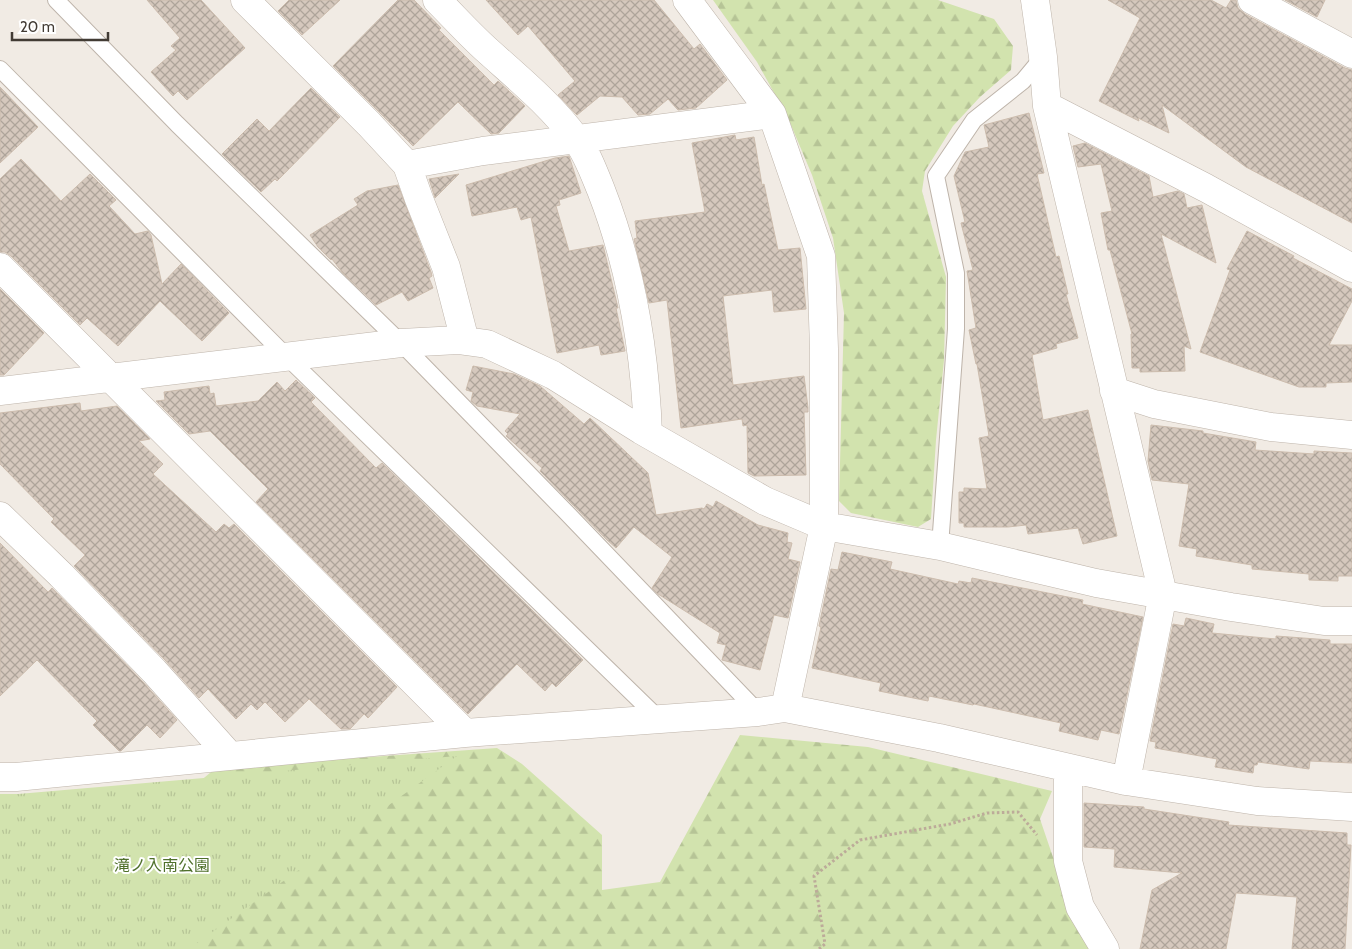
<svg xmlns="http://www.w3.org/2000/svg" width="1352" height="949" viewBox="0 0 1352 949" font-family="Cabin,'Noto Sans JP',sans-serif">
<style>
.forest{fill:url(#forest-firs)}
.park{fill:url(#park-tufts)}
.building{fill:url(#building-cross-hatch);stroke:#ccbcad}
.lines{fill:none;stroke-linecap:round;stroke-linejoin:round}
.service-casing{stroke:#beb4aa;stroke-width:18}
.minor-casing{stroke:#beb4aa;stroke-width:29}
.path{stroke:#bcab99;stroke-width:3;stroke-dasharray:2.5 2.5;stroke-linecap:butt}
.service{stroke:#fff;stroke-width:16}
.minor{stroke:#fff;stroke-width:28}
.labels{text-anchor:middle;dominant-baseline:central;stroke-width:4;stroke-linejoin:round;paint-order:stroke}
.park-label{font-size:16px;fill:#4f702b;stroke:#fff}
</style>
<defs>
<pattern id="forest-firs" width="22" height="20" patternUnits="userSpaceOnUse" patternTransform="scale(1.25)"><rect width="22" height="20" fill="#d2e3ae"/><path d="M5 1l3.5 6h-7zM16 11l3.5 6h-7z" fill="#b6c496"/></pattern>
<pattern id="park-tufts" width="24" height="20" patternUnits="userSpaceOnUse" patternTransform="scale(1.25)"><rect width="24" height="20" fill="#d2e3ae"/><path d="M3 7l-1-3M5 7V3M7 7l1-3M15 17l-1-3M17 17v-4M19 17l1-3" fill="none" stroke="#b6c496"/></pattern>
<pattern id="building-cross-hatch" width="8" height="8" patternUnits="userSpaceOnUse" patternTransform="scale(1.25)"><rect width="8" height="8" fill="#d5c8bd"/><path d="M0 0l8 8M0 8l8-8" fill="none" stroke="#aea49a"/></pattern>
</defs>
<rect width="100%" height="100%" fill="#f1ebe4"/>
<path class="forest" d="M713,0h225l56,19 19,27 -2,24 -31,27 -27,29 -28,45 -3,20 24,86 -2,83 -8,80 -5,79 -13,8 -67,-14 -12,-12 5,-188 -11,-75 -21,-63 -24,-57 -31,-56z
M740,735l128,12 184,44 -12,28 31,91 21,39h-1062l72,-87 114,-94 281,-20 25,16 80,71v55l58,-8z"/>
<path class="park" d="M457,756l-268,193h-189v-155h18z"/>
<path class="building" d="M147,0h54l44,48 -58,52 -9,-9 -5,5 -22,-24 25,-22 -5,-4 9,-8z
M289,0h51l-38,35 -24,-24z
M398,0h16l27,28 -2,2 55,55 4,-4 27,25 -26,27 -8,1 -33,-32 -45,44 -80,-80z
M486,0h168l40,49 6,-5 27,36 -31,28 -18,2 -10,-11 -18,15 -12,1 -16,-18 -22,-1 -23,19 -19,-20 17,-14 -47,-55 -10,9z
M1108,0h103l15,8 5,-8h5l2,8 7,6 100,54 7,2v153l-106,-56 -84,-62 7,28 -31,-15 1,3 -40,-20 41,-83z
M1285,0h40l-8,17z
M0,87l38,40 -38,36z
M311,88l29,29 -63,64 -2,-2 -14,13 -39,-38 35,-35 12,12z
M1029,113l15,60 -7,1 19,83 3,-1 9,38h-2l12,44 -22,6 1,4 -25,7 11,65 45,-10 29,126 -34,8 -5,-16 -50,6 -2,-9 -18,2h-44v-4h-5v-31h5v-4l23,1 -8,-51 10,-2 -12,-72h-1l-7,-34 7,-2 -9,-57 6,-1 -12,-47 4,-1 -11,-46 11,-24 24,-5 -5,-22z
M735,135l1,5 18,-3 8,48 2,-1 14,66 22,-2 6,61 -32,3 -2,-22 -49,6 10,89 71,-9 4,32v4h-4l2,63 -52,1 -6,-3 -1,-48 -4,1 -1,-7 -61,9 -14,-128 -18,3 -15,-64 3,-1 -2,-17 70,-9 -13,-69z
M1085,143l64,33 4,21 25,-6 6,3 3,14 15,-3 14,58 -55,-29 30,115 -7,-3 1,25 -45,1v-4h-8l-1,-34h1l-22,-84h-2l-7,-37 11,-2 -11,-47 -23,3 -5,-21z
M569,156l12,37 -22,7 1,5 -4,1 13,45 34,-6 15,63h-2l9,43 -24,4 -2,-10 -42,8 -26,-136 -10,3 -4,-13 -45,9 -6,-31 89,-27z
M21,159l40,42 29,-27 26,26 -7,6 26,28 13,-3 3,4 11,49 19,-20 48,49 -27,28 -42,-40 -42,45 -31,-28 -7,7 -69,-69 -6,-4h-5v-73z
M459,174l-24,24 -6,-19z
M398,185l33,87 1,4 -3,2 4,10 -25,13 -6,-9 -26,13 -34,-33 -10,-13 -1,1 -13,-13 -8,-12 48,-30 -4,-6 13,-8z
M1247,231l47,25 -1,2 59,31v12l-23,44h23v37l-26,1v4h-27l-99,-35 30,-82 -3,-1z
M0,289l44,44 -40,42h-4z
M473,366l41,8 26,12 44,38 6,-6 58,55 8,42 46,-7 2,1 3,-5 6,3 3,-6 42,24 30,8 -1,9 5,1 -4,16 12,3 -12,56 -14,-3 -14,55 -38,-10 4,-15 -9,-2 3,-10 -62,-39 -6,-6 20,-31 -38,-30 -18,21 -9,-8 -67,-69 2,-3 -36,-32 2,-2 -3,-3 15,-17 -43,-8 -6,-5 2,-9 -7,-2z
M296,380l19,18 -4,4 65,66 6,-5 201,197 -27,27 -4,-4 -7,8 -28,-27 -49,50 -212,-212 12,-13 -58,-58 -21,3 -33,-33 9,-1 -1,-8 45,-6 1,8 4,-1 2,13 42,-5 19,-19 8,9z
M80,403l1,8 36,-5 33,33 -11,2 24,23 -10,10 63,58 8,-8 5,4 5,-4 163,163 -29,31 -4,-4 -14,15h-9l-32,-30 -24,23 -20,-20 -8,8 -6,-6 -15,15 -28,-30 -9,9 -34,-38 -91,-94 11,-11 -34,-33 3,-3 -54,-55v-51z
M1151,425l52,6v2l53,9 -1,8 59,4v-3l38,2v123h-14v5l-29,-1v-6l-57,-5v-4l-56,-9 1,-7 -18,-3 10,-62 -37,-4 -4,-19z
M0,543l48,49 4,-4 91,94 34,38 -17,18 -13,-13 -26,26h-2l-26,-26 4,-4 -60,-61 -37,36z
M842,552l50,10 -2,7 68,15 1,-3 12,2 1,-5 111,22 -1,4 61,13 -24,117 -18,-4 -3,10 -39,-9 2,-8 -87,-19 -1,1 -44,-9 -1,5 -49,-10 2,-8 -69,-15 9,-41 -2,-1 12,-57 7,1z
M1186,618l28,6 -2,9 64,6v-3l54,4v4h22v119l-42,-2 -1,8 -51,-7 -1,3h-3l-1,8 -38,-6 2,-8 -62,-11 1,-6 -6,-1 23,-117 11,2z
M1084,803l60,4v2l85,13 -1,3 119,8v12h4l-6,104h-53l5,-52 -61,-4 -10,56h-86l12,-59 30,-17 -68,-6 1,-18 -31,-2z"/>
<g class="lines">
<g class="service-casing">
<path id="service" d="M56,0l121,124 224,219 164,168 193,201
M0,69l286,287 373,363
M940,546l16,-217v-56l-20,-97 38,-56 49,-39 20,-24"/>
</g>
<g class="minor-casing">
<path id="minor" d="M245,0l124,124 38,41 12,34 27,68 19,74
M437,0c17,17 33,35 51,51 31,28 63,54 88,88 11,14 18,34 25,51 30,77 44,161 47,244
M687,0l85,114 49,142 3,93v177l-39,182
M1035,0l8,57 4,49 116,488 -37,187
M1252,0l100,54
M1047,106l159,82 146,80
M407,165l76,-14 289,-37
M0,267l465,466
M0,391l401,-48 57,-3 29,4 66,31 88,55 124,71 59,25 116,20 156,37 135,24 93,14h28
M1114,391l40,13 117,23 81,8
M0,516l61,59 93,96 76,85
M1068,768v93l12,46 25,42
M0,777h16l449,-44 293,-21 27,-4 154,30 187,43 131,20 95,6"/>
</g>
<path class="path" d="M819,949l6,-5 -11,-68 46,-36 90,-16 37,-11 31,-1 19,23"/>
<use href="#service" class="service"/>
<use href="#minor" class="minor"/>
</g>
<g class="labels">
<g class="park-label">
<text x="162" y="865">滝ノ入南公園</text>
</g>
</g>
<path d="M12 32v8h96v-8" fill="none" stroke="#423b34" stroke-width="2.5"/>
<text x="20" y="32" font-size="15" fill="#423b34" stroke="#ffffff" stroke-width="4" paint-order="stroke">20 m</text>
</svg>
